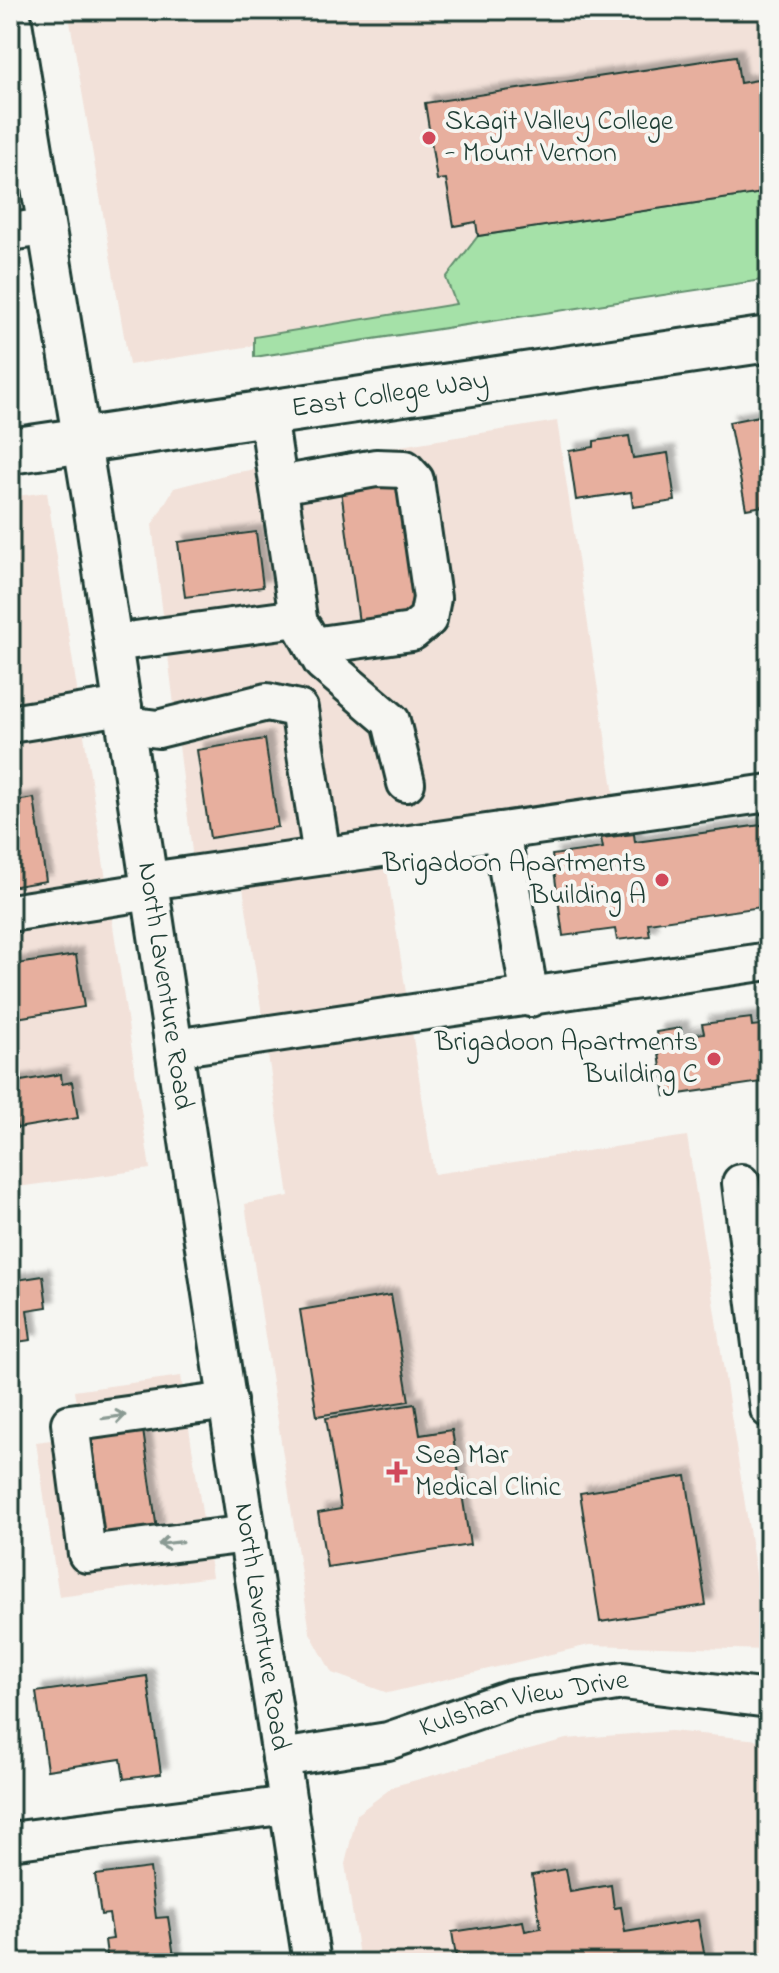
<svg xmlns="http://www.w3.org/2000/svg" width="779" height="1973" viewBox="0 0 779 1973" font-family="'Indie Flower',sans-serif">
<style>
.built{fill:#f2e1d9}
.green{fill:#a5e1a8;stroke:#628f6e;stroke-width:2}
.building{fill:#e7af9e;stroke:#1f3d34;stroke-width:2;filter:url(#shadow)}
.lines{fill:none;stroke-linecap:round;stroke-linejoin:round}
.minor-casing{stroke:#1f3d34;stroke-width:42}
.major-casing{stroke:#1f3d34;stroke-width:50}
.minor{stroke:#f6f6f2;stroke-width:36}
.major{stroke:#f6f6f2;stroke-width:44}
.oneway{stroke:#8a9a93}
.poi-dot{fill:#d1495b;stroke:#f6f6f2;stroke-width:3}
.labels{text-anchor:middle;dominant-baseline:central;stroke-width:8;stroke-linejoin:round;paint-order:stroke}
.poi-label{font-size:28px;fill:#1f3d34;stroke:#f6f6f2;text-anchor:start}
.street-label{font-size:28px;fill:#1f3d34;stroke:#f6f6f2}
</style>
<defs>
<filter id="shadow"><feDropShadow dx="7" dy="-7" stdDeviation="2" flood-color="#0004"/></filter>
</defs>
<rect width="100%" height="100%" fill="#f6f6f2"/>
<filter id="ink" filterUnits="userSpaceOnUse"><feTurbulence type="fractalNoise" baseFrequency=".0125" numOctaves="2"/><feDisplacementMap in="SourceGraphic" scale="16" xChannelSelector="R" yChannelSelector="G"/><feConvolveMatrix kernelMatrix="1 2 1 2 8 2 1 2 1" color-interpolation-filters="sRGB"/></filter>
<g filter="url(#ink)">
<path class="built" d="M68,10h701v256l-640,99z
M10,255l11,70 -11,17z
M557,421l57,374 -233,36 53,343 253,-38 81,514 -179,-5 -201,48 -56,-20 -22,-40 -65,-429 44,-8 -51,-342 -45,6 -41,-335 22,-37 58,-15z
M47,492l103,677 -140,19v-691z
M181,1376l31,201 -153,20 -23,-155 45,-6 -7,-45z
M671,1731l98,10v222h-409l-15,-99 12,-50 37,-28 172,-47z"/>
<path class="green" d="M769,192v87l-515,78v-20l202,-33 -10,-26 32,-42z"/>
<path class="building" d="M736,56l4,27 29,-5v114l-291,44 -2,-14 -22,4 -8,-47 -9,1 -12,-77z
M769,414v91l-23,4 -17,-87z
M629,436l4,22 35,-5 7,48 -42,6 -2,-15 -55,8 -7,-49 25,-4v-6z
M405,482l11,140 -56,8 -19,-140z
M256,532l7,55 -78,10 -7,-55z
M265,739l13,88 -68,11 -13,-88z
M34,798l12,83 -36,6v-85z
M769,824v82l-121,17 2,13 -33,4 -2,-11 -52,7 -11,-81 51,-7 -2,-10 33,-4 1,8z
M76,955l8,52 -74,12v-54z
M751,1018l1,8 17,-2v57l-104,15 -9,-64 25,-4 1,8 22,-3 -2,-9z
M61,1074l1,10 10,-2 6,36 -61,10 -7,-45z
M43,1276l4,31 -20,3 4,30 -21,3v-62z
M391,1295l18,106 -92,15 -17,-106z
M415,1404l5,31 32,-5 18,115 -143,22 -9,-54 23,-4 -15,-91z
M143,1430l14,100 -58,9 -11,-76 7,-2 -3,-23z
M686,1476l20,129 -106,17 -20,-129z
M147,1676l14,98 -37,5 -3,-20 -74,11 -11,-78z
M150,1868l6,50 12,-1 7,46h-67l-3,-23 8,-1 -4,-25 -8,1 -6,-40z
M566,1869l4,23 41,-7 3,23 7,-1 4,25 73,-12 8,43h-249l-5,-31 71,-11 2,10 16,-3 -9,-53z"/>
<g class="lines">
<g class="minor-casing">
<g id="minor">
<path id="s1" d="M11,10l80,488 221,1465"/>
<path d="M10,232l36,-5"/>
<path d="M279,485l97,-17 29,1 10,11 17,118 -4,21 -16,13 -99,14"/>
<path d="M304,630l18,32 69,59 15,62"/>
<path d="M113,643l185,-25 -30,-203"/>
<path d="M10,724l113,-18"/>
<path d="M126,725l32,4 109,-27 32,7 23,147"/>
<path d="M501,831l29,167"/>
<path d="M149,881l620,-88"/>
<path d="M10,913l141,-22"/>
<path d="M174,1048l595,-87"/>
<path d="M741,1183l28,226"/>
<path d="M228,1401l-158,22 17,131 161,-20"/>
<path id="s2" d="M281,1758l107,-17 122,-42 113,-18 146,18"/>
<path d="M10,1841l279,-36"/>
</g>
</g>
<g class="major-casing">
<g id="major">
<path id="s3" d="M10,451l759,-112"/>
</g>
</g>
<use href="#minor" class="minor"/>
<use href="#major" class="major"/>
</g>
<defs><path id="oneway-shaft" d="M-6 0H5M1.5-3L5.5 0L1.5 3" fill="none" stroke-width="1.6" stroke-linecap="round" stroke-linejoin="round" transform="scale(2)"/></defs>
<g class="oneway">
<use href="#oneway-shaft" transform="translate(114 1417) rotate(-8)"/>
<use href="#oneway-shaft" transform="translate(170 1543) rotate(173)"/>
</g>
</g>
<g class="poi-dot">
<circle cx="429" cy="138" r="8"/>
<circle cx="662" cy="880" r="8"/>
<circle cx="714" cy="1059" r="8"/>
<path d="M393 1460h8v8h8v8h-8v8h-8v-8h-8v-8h8z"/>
</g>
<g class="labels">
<g class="poi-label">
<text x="445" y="122">Skagit Valley College<tspan x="445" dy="32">- Mount Vernon</tspan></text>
<text x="646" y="864" text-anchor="end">Brigadoon Apartments<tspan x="646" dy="32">Building A</tspan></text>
<text x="698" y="1043" text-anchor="end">Brigadoon Apartments<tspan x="698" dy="32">Building C</tspan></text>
<text x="415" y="1456">Sea Mar<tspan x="415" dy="32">Medical Clinic</tspan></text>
</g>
<g class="street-label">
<text stroke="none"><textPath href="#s3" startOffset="384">East College Way</textPath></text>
<text stroke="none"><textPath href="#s1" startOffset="988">North Laventure Road</textPath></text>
<text stroke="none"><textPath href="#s1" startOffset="1636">North Laventure Road</textPath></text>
<text stroke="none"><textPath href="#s2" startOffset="250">Kulshan View Drive</textPath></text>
</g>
</g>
<rect width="779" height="1973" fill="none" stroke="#f6f6f2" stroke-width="40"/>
<rect x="20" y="20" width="739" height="1933" fill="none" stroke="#1f3d34" stroke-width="3" filter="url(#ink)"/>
</svg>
